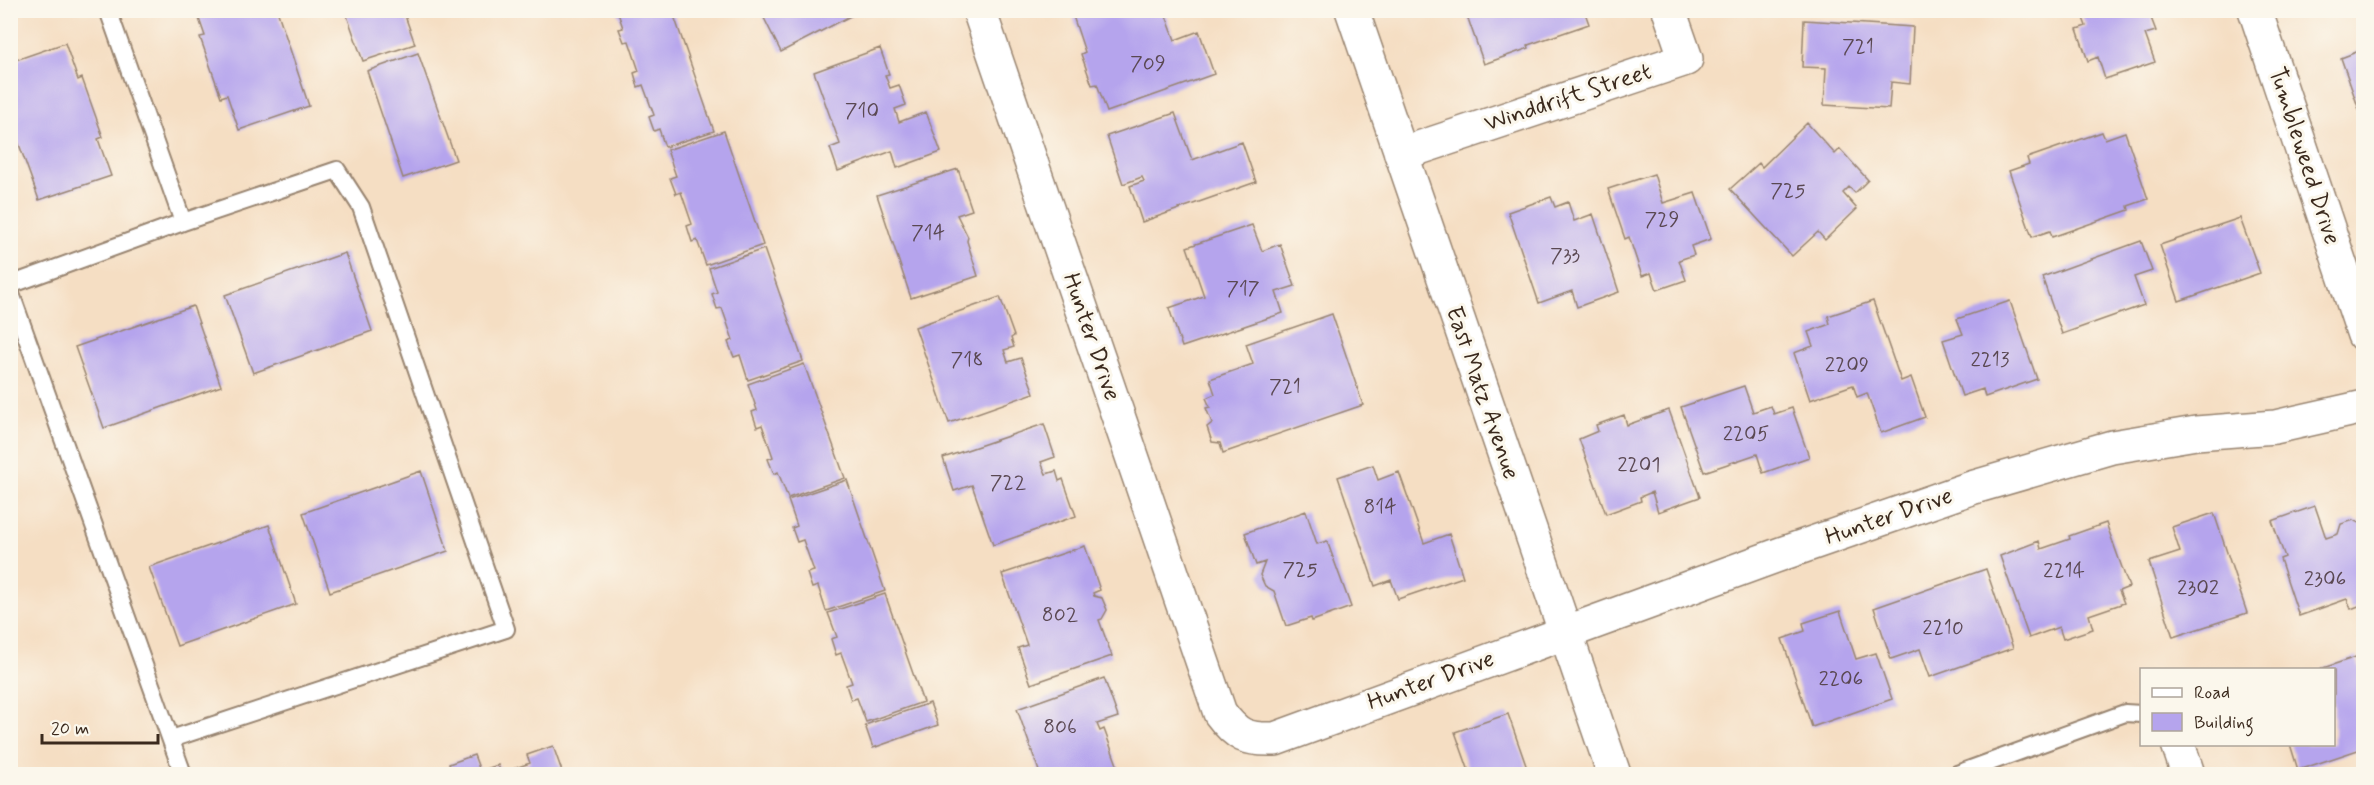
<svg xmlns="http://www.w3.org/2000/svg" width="2374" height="785" viewBox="0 0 2374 785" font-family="Mynerve,sans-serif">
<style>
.building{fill:#b5a4ed}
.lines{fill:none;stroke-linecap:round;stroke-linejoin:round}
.lane-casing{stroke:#988470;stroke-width:20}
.street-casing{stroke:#988470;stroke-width:36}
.secondary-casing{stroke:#988470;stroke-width:36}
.lane{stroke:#fff;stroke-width:16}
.street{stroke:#fff;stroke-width:33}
.secondary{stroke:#fff;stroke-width:33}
.labels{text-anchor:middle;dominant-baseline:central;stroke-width:6;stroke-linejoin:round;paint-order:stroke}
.number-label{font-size:21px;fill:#5a4852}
.street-label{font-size:24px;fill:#3b2a1e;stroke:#fbf7ec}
</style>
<rect width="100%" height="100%" fill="#fbf7ec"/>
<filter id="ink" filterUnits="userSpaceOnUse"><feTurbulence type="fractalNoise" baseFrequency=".0167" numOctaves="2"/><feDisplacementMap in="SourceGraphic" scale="12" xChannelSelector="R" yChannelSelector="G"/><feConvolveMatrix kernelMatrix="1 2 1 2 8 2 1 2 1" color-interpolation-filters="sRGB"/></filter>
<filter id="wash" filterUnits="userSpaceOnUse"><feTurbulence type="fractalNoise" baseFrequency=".008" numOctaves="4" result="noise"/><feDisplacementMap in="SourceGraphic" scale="24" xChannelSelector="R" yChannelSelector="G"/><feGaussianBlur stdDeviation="1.35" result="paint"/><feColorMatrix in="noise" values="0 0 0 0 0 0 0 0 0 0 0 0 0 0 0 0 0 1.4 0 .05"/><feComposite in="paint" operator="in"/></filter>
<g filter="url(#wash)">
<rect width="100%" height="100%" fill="#f5dec3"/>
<g id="blocks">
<path class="building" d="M196,10h81l32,96 -70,24 -12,-35 -6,2 -21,-60 5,-1z
M345,10h58l12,34 -52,17z
M617,10h55l42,121 -49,16 -6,-18 -5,2 -5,-14 5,-2 -11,-30 -5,2 -4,-14 5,-2 -10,-30 -5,1 -5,-13 4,-1z
M760,10h102l-81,42z
M1071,10h101l-7,3 10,27 24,-9 15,43 -107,38 -10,-28 -5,1 -11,-31 4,-2z
M1465,10h119l5,14 -61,21 1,3 -45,16z
M2080,10h68l8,21 -11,3 10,28 -50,17 -7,-22 -10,4 -11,-32 9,-3z
M1804,20l109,7 -3,57 -19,-2 -2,27 -65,-4 2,-37 -24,-1z
M65,43l13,37 4,-2 21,59 -5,2 13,37 -72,24 -29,-81v-57z
M880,48l9,26 -4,1 5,13 9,-3 7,20 -11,4 4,13 27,-10 15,40 -44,16 -5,-17 -54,20 -8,-23 10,-4 -26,-72z
M2364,49v72h-1l-22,-63z
M418,53l38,107 -53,18 -36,-107z
M1175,113l17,47 50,-18 14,40 -114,40 -12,-36 14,-5 -2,-4 -19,7 -16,-48z
M1807,123l28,31 5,-5 28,31 -13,13 -6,-6 -6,6 14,16 -32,31 -7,-8 -26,24 -62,-67 29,-26 3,4z
M724,131l39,114 -57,20 -9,-25 -5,2 -5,-16 5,-2 -11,-32 -5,2 -6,-16 6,-2 -9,-26z
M2102,132l3,7 20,-7 23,67 -20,7 1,4 -77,27 -2,-6 -18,6 -23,-66 20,-7 -2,-6z
M958,169l14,41 -15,5 11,22 -1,4 11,35 -67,22 -34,-103z
M1654,174l9,29 32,-10 16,46 -20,7 3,9 -15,5 7,20 -29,10 -6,-17 -9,3 -13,-39 -4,2 -17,-50z
M1551,197l4,10 13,-5 6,19 19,-7 26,78 -42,15 -5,-16 -33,12 -31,-91z
M2240,218l20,55 -81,28 -19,-56z
M1252,225l10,26 18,-7 15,42 -19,6 7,21 -101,34 -13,-39 35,-12 -17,-49z
M2141,241l11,30 -18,6 10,28 -82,29 -20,-57z
M764,249l39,112 -55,19 -8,-25 -6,2 -6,-15 5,-2 -11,-32 -5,1 -5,-15 5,-2 -8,-24z
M345,253l27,78 -119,42 -28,-78z
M1000,297l14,39 -3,2 3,9 -10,3 4,12 13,-4 13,35 -85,30 -34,-96z
M1873,301l28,80 10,-4 14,40 -44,16 -14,-40 -10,4 -4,-12 -43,15 -16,-47 19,-7 -5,-14 22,-8 -2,-8z
M2010,301l27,78 -52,18 -2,-8 -21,7 -19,-56 20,-6 -6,-15z
M193,306l28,80 -117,42 -29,-81z
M1332,314l31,91 -140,48 -3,-10 -8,-1 -5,-15 5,-4 -6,-15 4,-1 -4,-9 9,-4 -5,-15 43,-15 -7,-20z
M804,364l41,114 -57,20 -10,-26 -4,2 -6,-15 5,-2 -11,-32 -5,2 -5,-15 5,-2 -9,-26z
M1744,386l9,26 18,-6 3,8 18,-6 17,49 -46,16 -6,-19 -53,18 -23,-65z
M1669,410l31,87 -42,15 -6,-20 -12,5 1,4 -35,13 -27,-75 19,-8 -2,-6 28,-10 3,10z
M1044,424l11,33 -14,5 5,12 10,-3 3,10 4,-2 13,37 -83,29 -21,-60 -18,6 -11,-33z
M1373,465l5,15 21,-8 25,71 25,-9 14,43 -65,22 -7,-19 -16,6 -37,-109z
M421,471l27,80 -118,41 -27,-79z
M847,480l38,111 -59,20 -8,-25 -6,2 -5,-15 7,-2 -11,-31 -6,2 -5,-14 5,-2 -9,-26z
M2315,506l11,32 12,-4 3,-10 13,-4 10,5v79l-13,5 -4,-10 -48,17 -19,-57 5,-2 -13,-36z
M1306,511l11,33 10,-3 24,66 -39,14 -1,-3 -25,8 -12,-35 -9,-5 -5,-11 5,-13 -9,3 -11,-32z
M2214,513l33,100 -74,24 -24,-75 31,-10 -8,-25z
M2106,523l23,64 -10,4 5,12 -35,12 4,14 -30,10 -4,-12 -30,11 -29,-82 39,-15 2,8 29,-10 -1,-3z
M269,525l27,79 -119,42 -28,-79z
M1085,546l15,44 -7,3 1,3 8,2 5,12 -5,9 -3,1 13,36 -81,28 -13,-36 9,-3 -25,-71z
M1986,569l27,79 -83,29 -10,-28 -29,10 -17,-51z
M885,594l38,108 -57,20 -9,-24 -6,2 -5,-15 6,-2 -11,-30 -5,2 -5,-16 6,-2 -9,-24z
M1840,611l16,48 20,-6 16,46 -80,28 -30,-88 23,-8 -2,-8z
M2356,657l8,22v69l-66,22 -8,-26h44v-74l-14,-1z
M1104,678l14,39 -21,7 3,7 4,-2 15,41 -12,4h-67l-23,-65z
M930,703l8,22 -65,23 -8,-23z
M1508,714l21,60h-59l-15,-42z
M553,746l10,28h-121l10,-3 -3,-7 25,-9 6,16 18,-6 3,8 29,-10 -3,-8z"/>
</g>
</g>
<g filter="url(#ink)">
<use href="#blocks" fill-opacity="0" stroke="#988470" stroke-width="1.5"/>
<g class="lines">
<g class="lane-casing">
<path id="lane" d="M108,10l75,212
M10,285l173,-63 154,-52 24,37 145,422 -335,110
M10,291l173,483
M1957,774l168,-61 17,1"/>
</g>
<g class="street-casing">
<path id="street" d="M979,10l241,703c17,23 26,27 55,26l506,-185 190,-66 141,-41 84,-14 79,-6 89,-20
M2255,10l109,325
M1401,154l285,-95 -17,-49
M2178,744l10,30"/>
</g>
<g class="secondary-casing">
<path id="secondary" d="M1352,10l262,764"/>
</g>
<use href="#lane" class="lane"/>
<use href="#street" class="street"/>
<use href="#secondary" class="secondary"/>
</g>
</g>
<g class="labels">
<g class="number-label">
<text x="1858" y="47">721</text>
<text x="1148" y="64">709</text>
<text x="862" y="111">710</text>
<text x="1788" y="191">725</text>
<text x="1662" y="220">729</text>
<text x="928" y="233">714</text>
<text x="1565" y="256">733</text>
<text x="1243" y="289">717</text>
<text x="967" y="360">718</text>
<text x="1990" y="360">2213</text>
<text x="1847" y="365">2209</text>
<text x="1285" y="387">721</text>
<text x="1746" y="434">2205</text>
<text x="1639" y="465">2201</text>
<text x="1008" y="483">722</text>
<text x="1380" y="507">814</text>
<text x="1300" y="570">725</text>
<text x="2064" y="571">2214</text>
<text x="2325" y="579">2306</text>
<text x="2198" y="588">2302</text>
<text x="1060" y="615">802</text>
<text x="1943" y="628">2210</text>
<text x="1841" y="679">2206</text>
<text x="1060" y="727">806</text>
</g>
<g class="street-label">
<text transform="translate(1568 98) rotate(-18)">Winddrift Street</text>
<text transform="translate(2304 156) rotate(72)">Tumbleweed Drive</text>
<text transform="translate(1091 337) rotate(71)">Hunter Drive</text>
<text transform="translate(1482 393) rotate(71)">East Matz Avenue</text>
<text transform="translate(1889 517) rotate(-19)">Hunter Drive</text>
<text transform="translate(1431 681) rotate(-20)">Hunter Drive</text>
</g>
</g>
<rect width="2374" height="785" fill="none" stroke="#fbf7ec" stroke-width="36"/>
<rect x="2140" y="668" width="195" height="78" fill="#fbf7ec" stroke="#aea59a" stroke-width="1.5"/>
<rect x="2152" y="688" width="30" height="9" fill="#ffffff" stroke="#aea59a" stroke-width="1.5"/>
<text x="2194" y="698" font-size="18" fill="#3b2a1e">Road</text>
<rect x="2152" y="713" width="30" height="18" fill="#b5a4ed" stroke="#aea59a" stroke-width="1.5"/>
<text x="2194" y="728" font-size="18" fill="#3b2a1e">Building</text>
<path d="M42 734v9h116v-9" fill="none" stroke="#3b2a1e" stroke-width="3"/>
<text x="51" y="734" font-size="18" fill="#3b2a1e" stroke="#fbf7ec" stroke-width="4.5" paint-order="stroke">20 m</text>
</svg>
